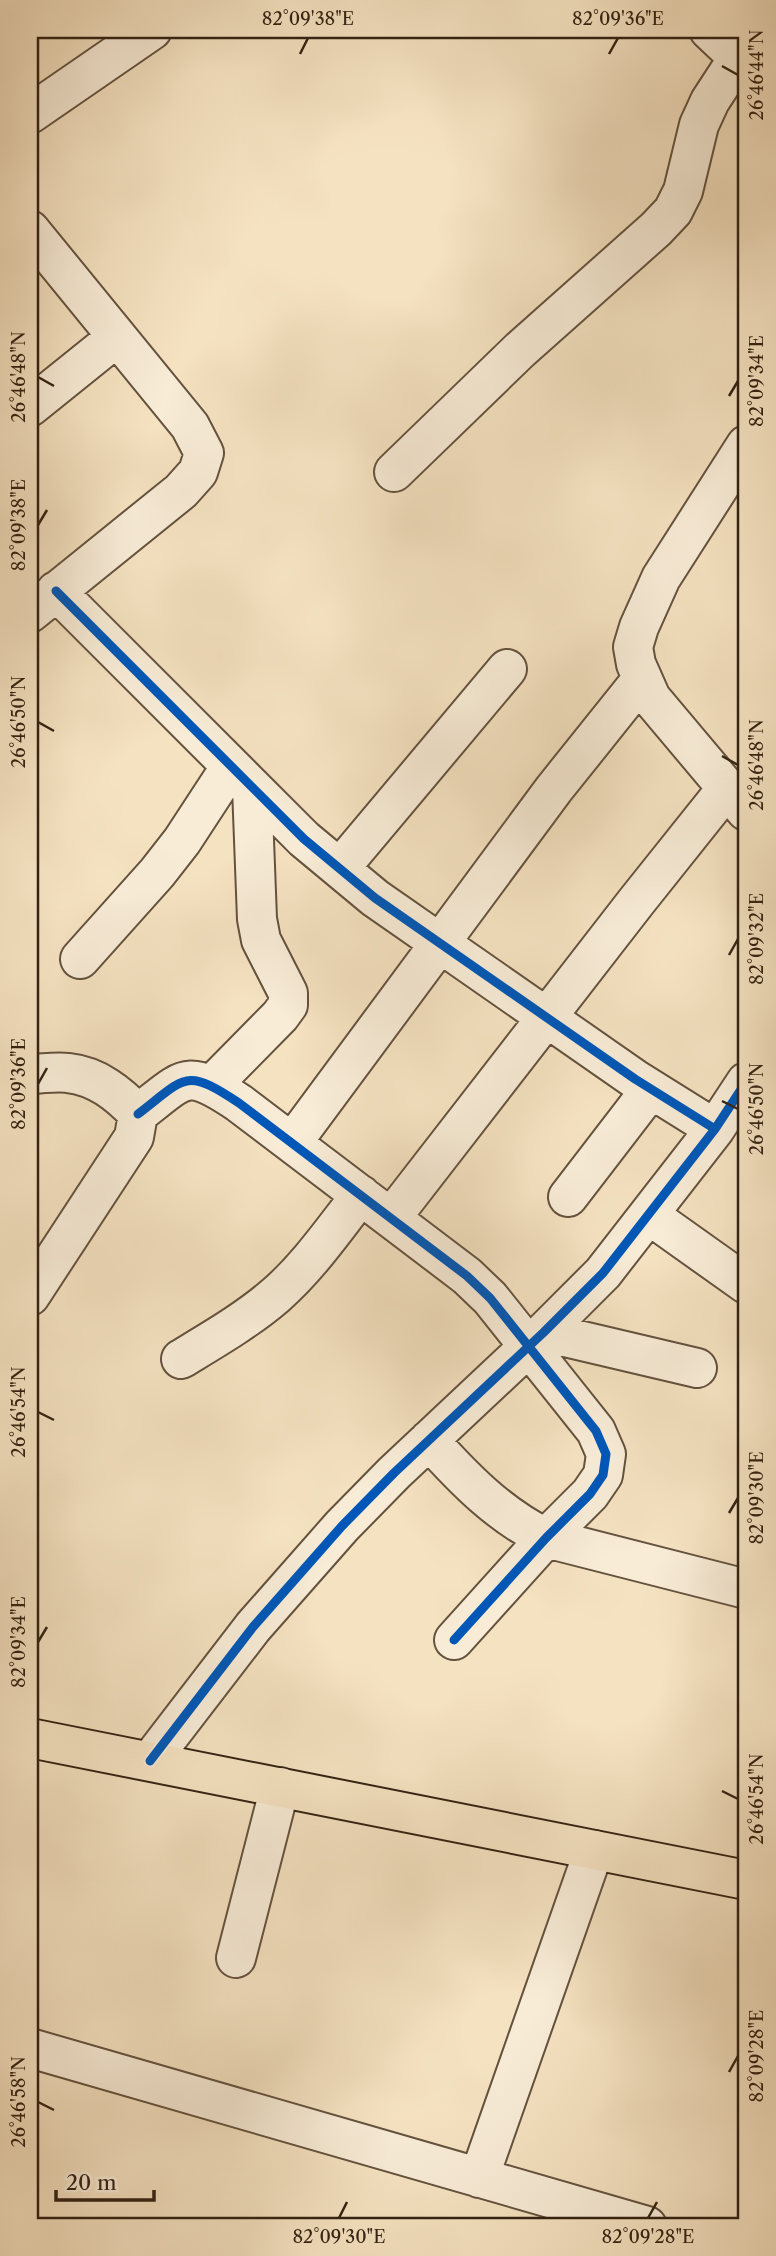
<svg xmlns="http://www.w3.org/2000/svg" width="776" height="2256" viewBox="0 0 776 2256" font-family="'Libre Caslon Text',serif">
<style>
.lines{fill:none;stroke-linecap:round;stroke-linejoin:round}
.minor-casing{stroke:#64523e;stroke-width:42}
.major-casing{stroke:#332213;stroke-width:42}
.minor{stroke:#f8ecd7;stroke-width:38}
.major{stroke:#f5e2c1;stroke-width:38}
.cycleway-casing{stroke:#f8ecd7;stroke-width:13}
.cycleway{stroke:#0057b8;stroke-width:9}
.ticks{fill:none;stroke:#332213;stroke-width:2.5}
.neatline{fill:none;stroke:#332213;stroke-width:2.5}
.ticks-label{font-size:18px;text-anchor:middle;fill:#332213}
</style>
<rect width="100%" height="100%" fill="#f5e2c1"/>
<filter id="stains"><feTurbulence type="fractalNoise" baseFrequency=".00286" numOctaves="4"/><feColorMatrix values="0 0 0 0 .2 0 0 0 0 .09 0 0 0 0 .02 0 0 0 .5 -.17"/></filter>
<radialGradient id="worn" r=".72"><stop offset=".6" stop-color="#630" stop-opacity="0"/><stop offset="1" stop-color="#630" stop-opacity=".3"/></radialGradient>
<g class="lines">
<g class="minor-casing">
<path id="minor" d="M709,30l37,35
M30,114l122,-84
M30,230l160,196 14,27 -6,19 -17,19 -151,122
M30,407l87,-70
M746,445l-85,133 -22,49 -6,20 3,17 15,34 95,113
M394,472l126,-122 136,-121 17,-18 10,-20 16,-66 11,-24 28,-43
M56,591l248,248 71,59 260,181 80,50
M340,868l167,-199
M80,959l77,-86 25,-32 49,-75
M30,1074c12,0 26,-3 38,-1 29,3 51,21 70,41l-4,23 -104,159
M212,1085l68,-69 8,-11v-12l-27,-53 -4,-21 -5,-132
M138,1114c48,-37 47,-47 101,-11l228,173 23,22 106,133 10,23 -3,21 -13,19 -44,44 -92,102
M292,1143l262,-354 88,-110
M568,1197l83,-108
M649,1215l97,69
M391,1218l245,-316 91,-114
M544,1332l153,36
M181,1359c33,-20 66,-39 95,-64 33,-29 58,-66 85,-100
M429,1440c35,39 70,75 117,98l200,51
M150,1761l103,-134 89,-101 52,-53 150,-141 59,-59 112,-144 31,-47
M236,1958l44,-171
M30,2048l617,178
M479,2178l115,-328"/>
</g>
<g class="major-casing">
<path id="major" d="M30,1738l716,142"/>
</g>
<use href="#minor" class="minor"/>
<use href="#major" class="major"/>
<g class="cycleway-casing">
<path id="cycleway" d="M56,591l248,248 71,59 260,181 80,50
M138,1114c48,-37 47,-47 101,-11l228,173 23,22 106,133 10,23 -3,21 -13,19 -44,44 -92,102
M150,1761l103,-134 89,-101 52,-53 150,-141 59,-59 112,-144 31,-47"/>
</g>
<use href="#cycleway" class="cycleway"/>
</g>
<path class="ticks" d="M300,54l8,-16M609,54l9,-16M722,66l16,9M38,377l16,9M729,396l9,-15M38,525l9,-15M38,722l16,9M722,756l16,9M729,955l9,-16M38,1084l9,-16M722,1101l16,8M38,1412l16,8M729,1513l9,-15M38,1642l9,-15M722,1791l16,8M729,2072l9,-16M38,2102l16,8M339,2218l8,-16M648,2218l9,-16"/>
<rect width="776" height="2256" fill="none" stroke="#f5e2c1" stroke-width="77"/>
<path d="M56 2190v10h98v-10" fill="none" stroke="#332213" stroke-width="3.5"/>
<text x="66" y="2190" font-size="21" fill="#332213" stroke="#f8ecd7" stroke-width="5" paint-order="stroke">20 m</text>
<rect x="38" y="38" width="700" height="2180" class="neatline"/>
<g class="ticks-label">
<text x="308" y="25">82°09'38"E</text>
<text x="618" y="25">82°09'36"E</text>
<text transform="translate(757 75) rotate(-90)" y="6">26°46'44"N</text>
<text transform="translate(19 377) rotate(-90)" y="6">26°46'48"N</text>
<text transform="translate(757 381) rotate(-90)" y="6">82°09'34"E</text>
<text transform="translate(19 525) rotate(-90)" y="6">82°09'38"E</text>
<text transform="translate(19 722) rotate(-90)" y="6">26°46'50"N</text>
<text transform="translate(757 765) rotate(-90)" y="6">26°46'48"N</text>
<text transform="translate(757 939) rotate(-90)" y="6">82°09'32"E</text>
<text transform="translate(19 1084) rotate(-90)" y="6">82°09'36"E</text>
<text transform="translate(757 1109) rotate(-90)" y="6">26°46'50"N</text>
<text transform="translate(19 1412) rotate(-90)" y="6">26°46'54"N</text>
<text transform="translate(757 1498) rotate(-90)" y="6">82°09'30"E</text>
<text transform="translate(19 1642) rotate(-90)" y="6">82°09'34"E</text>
<text transform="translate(757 1799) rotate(-90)" y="6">26°46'54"N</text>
<text transform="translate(757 2056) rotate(-90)" y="6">82°09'28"E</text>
<text transform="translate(19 2102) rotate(-90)" y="6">26°46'58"N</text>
<text x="339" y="2243">82°09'30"E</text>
<text x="648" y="2243">82°09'28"E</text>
</g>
<rect width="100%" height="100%" filter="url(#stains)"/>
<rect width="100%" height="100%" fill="url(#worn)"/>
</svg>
